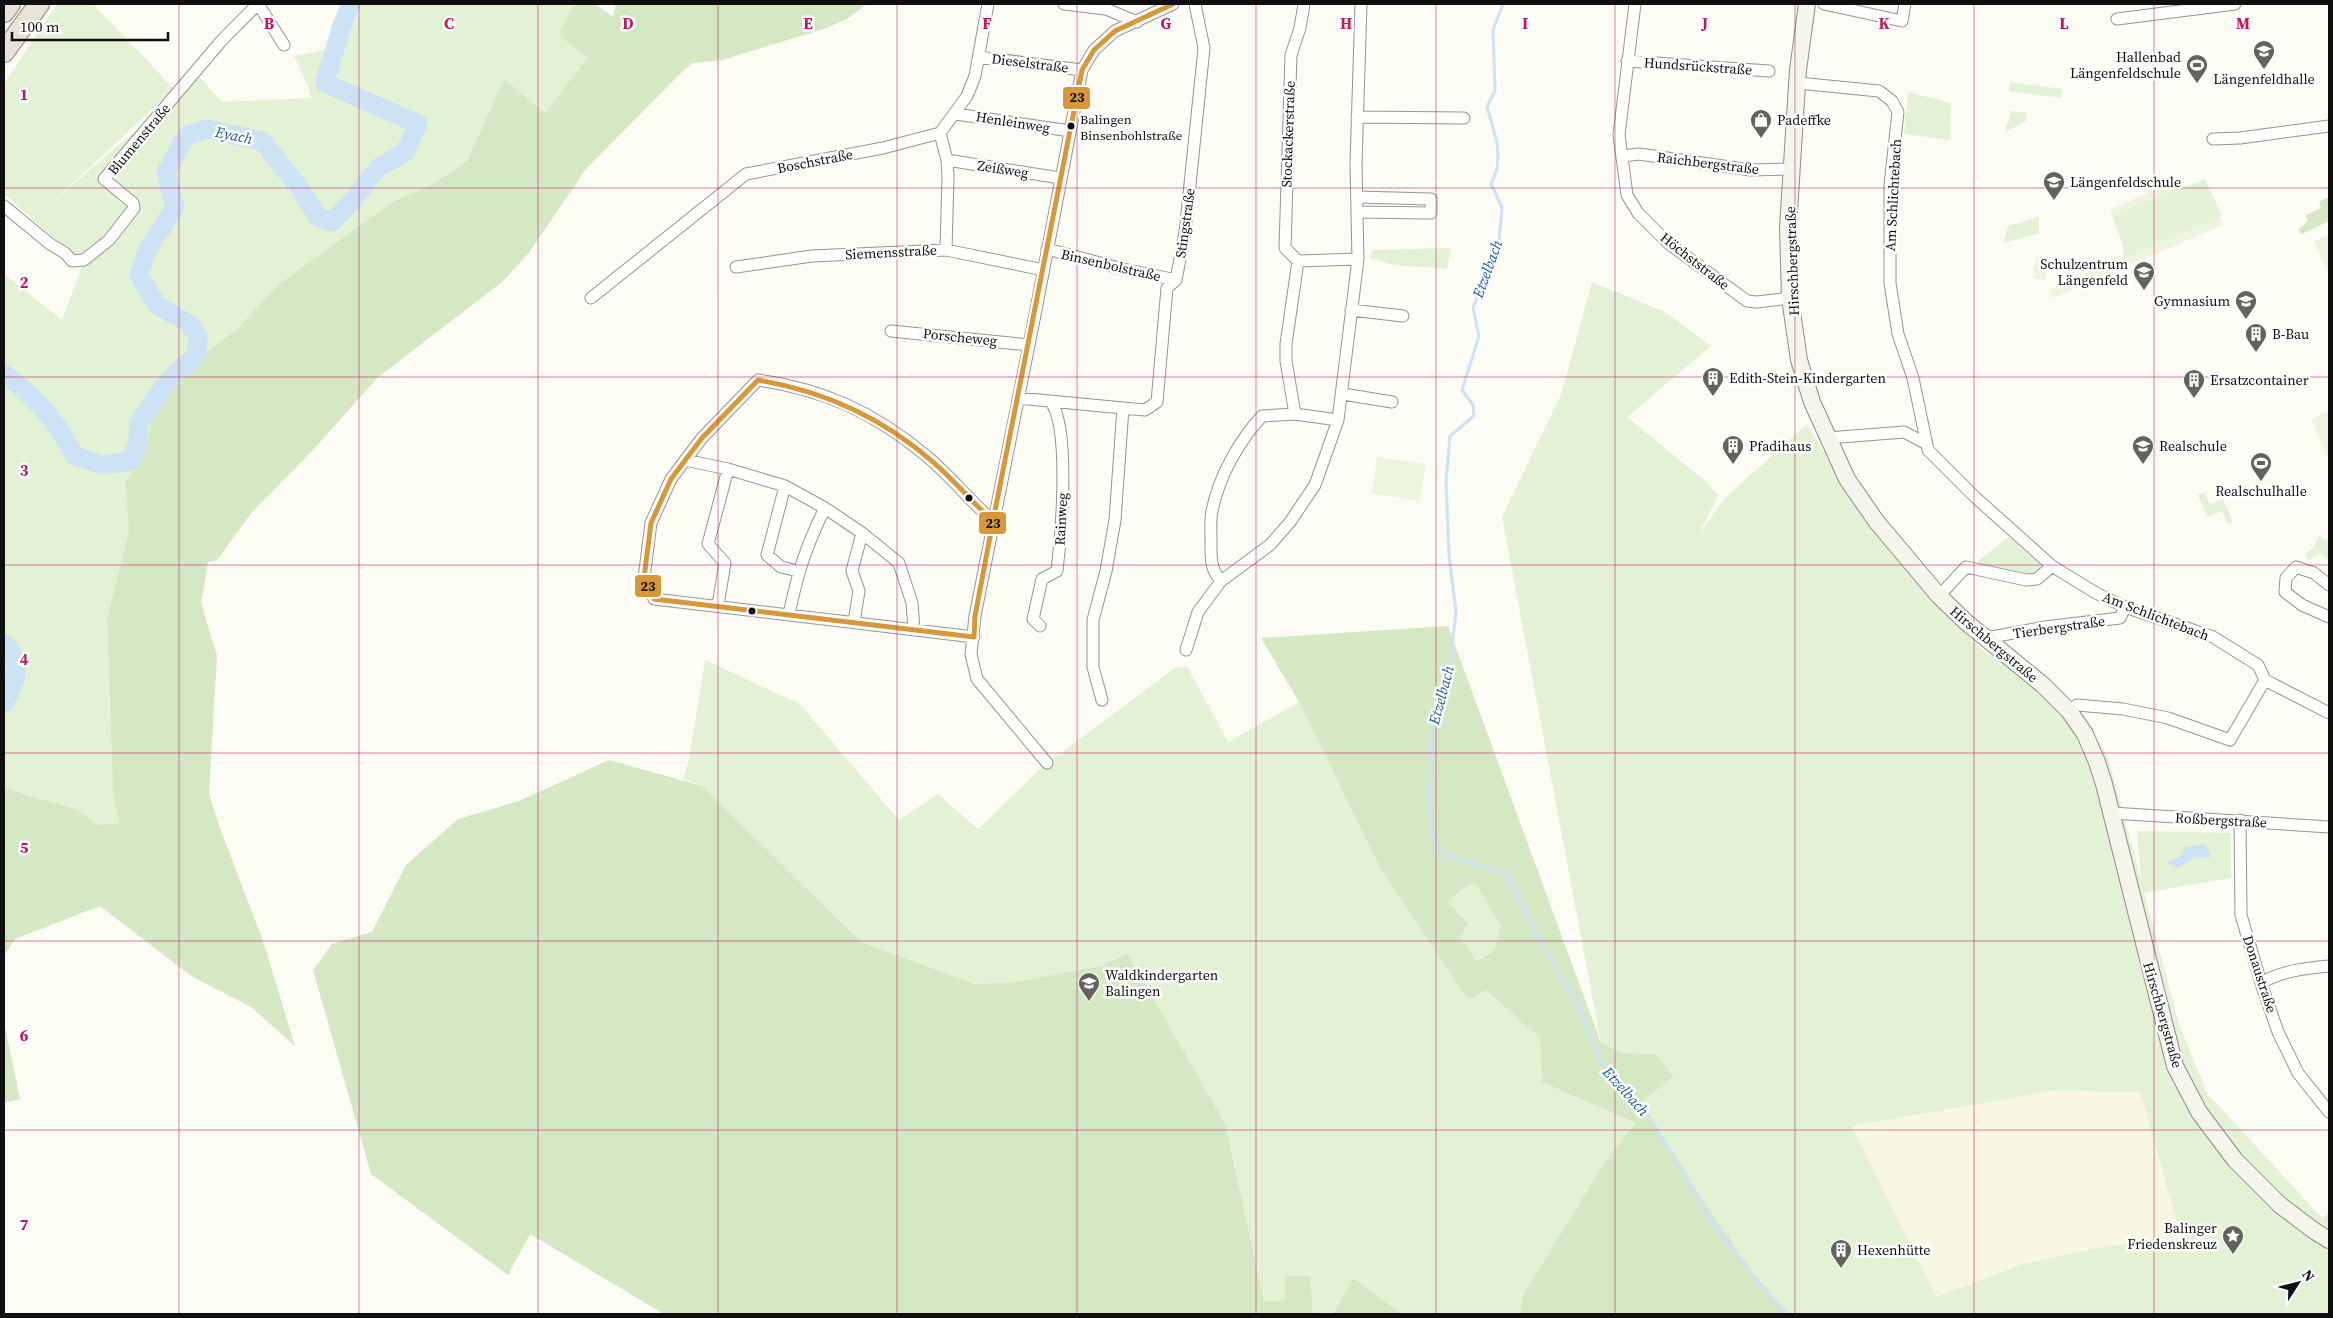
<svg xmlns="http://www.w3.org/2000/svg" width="2333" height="1318" viewBox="0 0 2333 1318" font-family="'Source Serif 4',serif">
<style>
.farmland{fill:#f8f7e1}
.green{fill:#e3f1d5;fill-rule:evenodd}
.forest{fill:#d3e8c3;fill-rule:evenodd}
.pitch{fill:#edf5df}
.water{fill:#cce2f5}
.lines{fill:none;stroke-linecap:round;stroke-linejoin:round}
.stream{stroke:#cce2f5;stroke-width:3}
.river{stroke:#cce2f5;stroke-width:19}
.street-casing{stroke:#969592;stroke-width:13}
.secondary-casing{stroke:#8c8c89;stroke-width:18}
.highway-casing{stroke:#83837f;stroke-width:22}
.street{stroke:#fffefd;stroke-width:11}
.secondary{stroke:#f5f5eb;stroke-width:16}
.highway{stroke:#e9e2d6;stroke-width:20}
.bus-1-casing{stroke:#fff;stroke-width:9}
.bus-1{stroke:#d89838;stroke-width:5}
.grid{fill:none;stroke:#c2185b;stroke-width:1;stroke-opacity:0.55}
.bus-dot{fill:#0f0f0f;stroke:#fff;stroke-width:2}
.labels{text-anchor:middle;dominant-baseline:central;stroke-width:5;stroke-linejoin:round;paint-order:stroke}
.bus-label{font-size:13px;fill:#0f0f0f;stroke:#fff;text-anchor:start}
.poi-label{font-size:14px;fill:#0f0f0f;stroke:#fff;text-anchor:start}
.street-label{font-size:14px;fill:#0f0f0f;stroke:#fff}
.water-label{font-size:15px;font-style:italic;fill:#1a599e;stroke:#fff}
.grid-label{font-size:16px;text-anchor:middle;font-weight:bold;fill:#c2185b;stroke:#fff;stroke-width:5;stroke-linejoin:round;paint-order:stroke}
.line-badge{stroke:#fff;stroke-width:2}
.pale-badge-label{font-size:14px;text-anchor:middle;font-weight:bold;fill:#111}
</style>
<rect width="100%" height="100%" fill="#fcfbf4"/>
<path class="farmland" d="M2053,1091l87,1 42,147 -75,7 -81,17 -90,34 -85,-171z"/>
<path class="green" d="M57,4h36l81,85 -125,116 150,-129 23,26 89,-4 -3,-12 -14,-30 31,-6 16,-46h238l-6,3 14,51 -42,55 -41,-34 -37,82 -34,23 -39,17 -116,84 -40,43 -47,37 -40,59 -9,36 -17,22 4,48 -22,88 6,175 6,30 -21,2 -22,-16 -53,-15 -19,-8v-512l58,46 21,-56 -79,-70v-110z
M2010,82l52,7 -1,9 -52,-7z
M1908,92l43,11 -1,37 -46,-6z
M2011,111l16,2 -1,8 -21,11z
M2205,179l17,37 -98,42 -1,-13 -11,-30z
M2039,217v16l-36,10 5,-17z
M1451,248l-4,21 -52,-4 -25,-7 2,-8z
M1592,282l73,30 46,34 -84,71 77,63 14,15 -20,42 25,-37 84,-76 48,82 88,106 45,43 27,1 66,58 27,43 33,123 -4,-49 94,2v45l-87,15 35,131 28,69 116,126 6,-8v103h-540l-35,-40 -51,-74 -61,-98 32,-26 -18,-22 -33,-1 -22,-10 -99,-526 59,-122zM2053,1091l87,1 42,147 -75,7 -81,17 -90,34 -84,-171z
M2204,492l6,12 13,-5 10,23 -5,2 -6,-13 -15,6 -9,-22z
M2329,535v26l-9,-8 -12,8 -3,-7 9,-7 5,-11 7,4z
M2009,537l31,27 1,7 -14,6 -53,-13z
M705,660l95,44 99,116 39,-26 40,35 69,-66 128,-95 12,-2 41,76 71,-40 80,164 89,134 18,-10 54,48 2,44 94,41 -30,37 -83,135 -3,19h-118l-49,-36 -20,36h-20l-3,-38 -25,24 -21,1 -39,-178 -98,-170 -25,13 -88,16 -39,2 -114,-42 -159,-156 -19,-7 6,-20z
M1476,884l26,40 -8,27 -19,10 -15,-24 -12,-35 15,-14z"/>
<path class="forest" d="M579,4h16l18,13 3,-13h251l-20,15 -23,10 -102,31 -30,3 -10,9 -96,97 -58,85 -26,28 -125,96 -64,72 -61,62 -35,48 -9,2 -7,41 16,53 -8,137 11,35 43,113 32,105 -44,-39 -60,-31 -91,-70 -85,33 -11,17v-170l19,8 53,15 22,16 21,-2 -6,-30 -6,-175 22,-88 -4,-48 17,-22 9,-36 17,-30 23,-29 47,-37 40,-43 81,-59 35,-25 39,-17 34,-23 37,-82 41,34 42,-55 -28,-23 14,-28z
M2329,197v24l-27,13 -4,-4 10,-9 -2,-6 15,-7 -2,-6z
M1448,626l153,417 22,10 33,1 18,22 -32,26 61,98 51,74 35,40h-269l3,-19 83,-135 30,-37 -94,-41 -2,-44 -54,-48 -18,10 -89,-134 -80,-164 -38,-64zM1476,884l25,41 -7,26 -18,10 -16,-24 8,-13 -20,-22 15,-14z
M609,760l93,26 159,156 114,42 39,-2 88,-16 25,-13 98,170 39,178 21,-1v-24h25l3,38h-649l-134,-80 -22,41 -137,-101 -58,-204 19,-26 40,-12 34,-67 52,-46 61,-18z
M4,1022l16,77 -16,4z
M1353,1278l49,36h-69z"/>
<path class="pitch" d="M2178,178l4,10 -70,27 -2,-6 55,-23v-2z
M2220,217l3,8 -171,73 -3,-8z
M2329,235v40l-15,-34z
M2036,257l12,2 -3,21 -12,-2z
M2329,411v44l-2,1 -16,-37z
M1377,457l49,7 -6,37 -48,-7z"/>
<path class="water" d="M2206,844l4,14 -14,-1 -18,11 -11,-5 11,-5 6,-7 -1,-4z"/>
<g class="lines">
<path class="stream" d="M1503,4l-10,26 2,60 -8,17 10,35 1,14 -1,13 -6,15 11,23 -3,34 -26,67 6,28 -17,54 11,15 1,11 -24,20 -4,47 3,72 7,57 -7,64 -16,40 -4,88 5,37 8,13 65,20 30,62 40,68 28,68 27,22 21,29 57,96 33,45 42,50"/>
<path class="river" d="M4,374c33,24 51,46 71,82l28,9 28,-4 7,-20 1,-18 28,-41 30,-28 1,-18 -9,-12 -33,-20 -17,-29 8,-24 28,-44 -9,-34 20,-37 21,-7 55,12 37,46 19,30 14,5 21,-22 25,-32 27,-16 13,-28 -93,-41 17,-58 9,-21
M4,643c20,21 12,37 0,60"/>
<g class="street-casing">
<path id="street" d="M1064,4l42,5 31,13
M1635,4l-16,131 8,60 11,18 30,30 79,58 10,1 33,-4
M1824,4l78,17 3,-17
M2117,19l118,-15
M979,57l103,13
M1627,61l142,10
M1798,83l81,8 13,10 6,11 -8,73v98l8,51 15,44 15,72 47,47 77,69 44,27 29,14 88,30 45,28 7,15 64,33
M956,114l114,17
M1357,117l107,1
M940,133l7,27 1,16 -2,74
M2213,139l27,-1 89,-12
M1623,156l16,-2 112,16 42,-1
M947,160l113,18
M1357,197l74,2v14l-74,-1
M4,206l46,38 15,9 7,8 12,-1 25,-20 25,-32 -1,-5 -29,-24 118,-139 36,-36 26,41
M1047,249l72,19 57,12
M1358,259l-60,2 -12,83v17l9,53 -33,2c-23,25 -43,60 -50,95 -2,9 -1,21 -1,31 0,15 -1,27 10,39l49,-36 20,-23 25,-37 23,-65 20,-161 -2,-95 5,-160
M1298,261l-13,-13 6,-193 9,-27 4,-24
M736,267l76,-11 134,-6 98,20
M591,298l155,-124 137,-26 57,-15 27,-37 8,-20 13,-72
M1351,310l52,6
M891,331l138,14
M1343,394l49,8
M1018,398l105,10
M1295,414l43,6
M1828,438l76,-6 21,11
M685,460l43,9 57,17 40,22 37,25 37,30 13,40 2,26
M785,486l-18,69 14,12 17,4
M2329,585l-15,-12 -18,-6 -10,11 -1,14 17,13 27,12
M1939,596l27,-29 60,13 11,-1 15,-13
M718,605l7,-42 -17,-19 20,-75
M789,614c9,-42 17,-68 36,-106
M854,622l5,-31 -7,-20 10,-38
M1040,626l-7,-7 9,-40 15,-8c4,-33 14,-146 -7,-170
M974,637l-320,-38 -10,-21 7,-55 20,-44 31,-41 56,-58c65,9 115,32 166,74 25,20 45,46 69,67
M1986,638l59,-11 75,-9 5,-11
M1186,650l12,-38 23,-31
M1102,700l-9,-33v-47l13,-49 9,-51 8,-112 22,2 12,-8 10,-114 9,-8 9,-47 19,-185 -9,-44
M2069,711l8,-6 46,4 45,9 62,22 35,-60
M1047,763l-70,-84 -6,-25 4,-38 60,-301 47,-245 12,-20 21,-19 58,-27
M2112,813l217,14
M2240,820l1,95 20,68 17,49 20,41 31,39
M2261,983c20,-12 46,-15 68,-17"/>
</g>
<g class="secondary-casing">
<path id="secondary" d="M1807,4l-9,66 -10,157 2,71 9,62 13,42 35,77 29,42 63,75 27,26 77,63 26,26 16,23 12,28 7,22 71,282 24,46 36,48 45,45 33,25 16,10"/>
</g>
<g class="highway-casing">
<path id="highway" d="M4,12l6,-8
M4,52l35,-48"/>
</g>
<use href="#street" class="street"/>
<use href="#secondary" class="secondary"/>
<use href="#highway" class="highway"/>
<g class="bus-1-casing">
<path id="bus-1" d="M758,380c66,11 124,37 175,82 21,18 39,40 60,59l-18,95 -1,21 -320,-38 -10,-21 7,-55 20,-44 31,-41z
M993,521l89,-451 12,-20 21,-19 58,-27"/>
</g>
<use href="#bus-1" class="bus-1"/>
</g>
<path class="grid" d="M179,4v1310M359,4v1310M538,4v1310M718,4v1310M897,4v1310M1077,4v1310M1256,4v1310M1436,4v1310M1615,4v1310M1795,4v1310M1974,4v1310M2154,4v1310M4,188h2325M4,377h2325M4,565h2325M4,753h2325M4,941h2325M4,1130h2325"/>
<defs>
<g id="school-pin" transform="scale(1.125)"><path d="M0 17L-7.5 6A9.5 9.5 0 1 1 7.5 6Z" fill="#62625f" stroke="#fff"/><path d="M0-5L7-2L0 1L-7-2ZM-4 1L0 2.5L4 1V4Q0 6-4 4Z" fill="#fff"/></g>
<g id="stadium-pin" transform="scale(1.125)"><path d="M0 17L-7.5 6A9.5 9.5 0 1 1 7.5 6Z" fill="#62625f" stroke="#fff"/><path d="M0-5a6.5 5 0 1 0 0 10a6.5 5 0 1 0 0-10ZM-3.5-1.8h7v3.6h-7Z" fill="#fff"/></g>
<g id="shop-pin" transform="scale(1.125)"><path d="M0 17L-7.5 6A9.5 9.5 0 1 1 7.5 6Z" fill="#62625f" stroke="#fff"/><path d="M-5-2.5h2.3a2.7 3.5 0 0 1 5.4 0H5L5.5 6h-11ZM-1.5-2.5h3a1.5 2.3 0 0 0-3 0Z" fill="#fff"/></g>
<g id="building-pin" transform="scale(1.125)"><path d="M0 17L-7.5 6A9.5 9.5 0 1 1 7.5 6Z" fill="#62625f" stroke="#fff"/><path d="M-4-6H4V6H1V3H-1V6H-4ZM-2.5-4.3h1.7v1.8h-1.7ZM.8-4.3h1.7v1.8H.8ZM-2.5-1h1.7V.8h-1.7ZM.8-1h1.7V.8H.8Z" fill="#fff"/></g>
<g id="sight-pin" transform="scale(1.125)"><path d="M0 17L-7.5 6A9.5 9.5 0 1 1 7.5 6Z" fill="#62625f" stroke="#fff"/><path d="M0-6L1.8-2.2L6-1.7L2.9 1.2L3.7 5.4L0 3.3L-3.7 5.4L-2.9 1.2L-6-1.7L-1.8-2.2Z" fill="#fff"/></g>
</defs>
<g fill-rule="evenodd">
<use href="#school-pin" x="2264" y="51"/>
<use href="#stadium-pin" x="2197" y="65"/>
<use href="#shop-pin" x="1761" y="120"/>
<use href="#school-pin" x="2054" y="182"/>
<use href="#school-pin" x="2144" y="272"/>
<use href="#school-pin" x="2246" y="301"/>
<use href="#building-pin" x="2256" y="334"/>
<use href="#building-pin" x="1713" y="378"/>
<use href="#building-pin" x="2194" y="380"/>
<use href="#building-pin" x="1733" y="446"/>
<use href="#school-pin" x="2143" y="446"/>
<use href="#stadium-pin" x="2261" y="463"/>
<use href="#school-pin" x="1089" y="983"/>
<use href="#sight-pin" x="2233" y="1236"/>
<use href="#building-pin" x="1841" y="1250"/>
</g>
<g class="bus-dot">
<circle cx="1071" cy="126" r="4.5"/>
<circle cx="969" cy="498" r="4.5"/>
<circle cx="752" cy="611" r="4.5"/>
</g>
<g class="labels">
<g class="bus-label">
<text x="1080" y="119">Balingen<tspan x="1080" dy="16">Binsenbohlstraße</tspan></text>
</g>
<g class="poi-label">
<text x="2181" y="57" text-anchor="end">Hallenbad<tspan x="2181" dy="16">Längenfeldschule</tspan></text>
<text x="2264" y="79" text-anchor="middle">Längenfeldhalle</text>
<text x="1777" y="120">Padeffke</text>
<text x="2070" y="182">Längenfeldschule</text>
<text x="2128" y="264" text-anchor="end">Schulzentrum<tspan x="2128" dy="16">Längenfeld</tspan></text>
<text x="2230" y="301" text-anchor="end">Gymnasium</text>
<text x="2272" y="334">B-Bau</text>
<text x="1729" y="378">Edith-Stein-Kindergarten</text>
<text x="2210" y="380">Ersatzcontainer</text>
<text x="1749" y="446">Pfadihaus</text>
<text x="2159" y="446">Realschule</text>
<text x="2261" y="491" text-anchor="middle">Realschulhalle</text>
<text x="1105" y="975">Waldkindergarten<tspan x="1105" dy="16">Balingen</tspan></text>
<text x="2217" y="1228" text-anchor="end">Balinger<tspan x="2217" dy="16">Friedenskreuz</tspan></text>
<text x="1857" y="1250">Hexenhütte</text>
</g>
<g class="street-label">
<text transform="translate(1030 63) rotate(7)">Dieselstraße</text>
<text transform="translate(1698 66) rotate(4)">Hundsrückstraße</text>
<text transform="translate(1013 122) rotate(9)">Henleinweg</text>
<text transform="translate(1288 134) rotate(-88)">Stockackerstraße</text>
<text transform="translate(139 139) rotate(-50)">Blumenstraße</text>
<text transform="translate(815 161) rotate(-11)">Boschstraße</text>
<text transform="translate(1708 163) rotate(7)">Raichbergstraße</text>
<text transform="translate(1003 169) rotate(9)">Zeißweg</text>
<text transform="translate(1893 195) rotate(-87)">Am Schlichtebach</text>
<text transform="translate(1185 223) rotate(-82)">Stingstraße</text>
<text transform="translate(891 252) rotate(-3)">Siemensstraße</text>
<text transform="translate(1695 261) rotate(38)">Höchststraße</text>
<text transform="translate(1792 261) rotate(-92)">Hirschbergstraße</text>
<text transform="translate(1111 265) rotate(13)">Binsenbolstraße</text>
<text transform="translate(960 337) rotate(6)">Porscheweg</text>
<text transform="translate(1061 519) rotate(-87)">Rainweg</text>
<text transform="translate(2156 616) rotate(21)">Am Schlichtebach</text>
<text transform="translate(2059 627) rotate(-8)">Tierbergstraße</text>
<text transform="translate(1994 644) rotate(40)">Hirschbergstraße</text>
<text transform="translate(2221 820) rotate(3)">Roßbergstraße</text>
<text transform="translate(2260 974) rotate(72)">Donaustraße</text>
<text transform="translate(2163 1015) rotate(74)">Hirschbergstraße</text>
</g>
<g class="water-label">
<text transform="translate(234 135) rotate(12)">Eyach</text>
<text transform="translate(1487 269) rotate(-70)">Etzelbach</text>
<text transform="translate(1441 695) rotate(-75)">Etzelbach</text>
<text transform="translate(1626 1091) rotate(48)">Etzelbach</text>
</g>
</g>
<g class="grid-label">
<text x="269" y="29">B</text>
<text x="449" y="29">C</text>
<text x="628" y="29">D</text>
<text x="808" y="29">E</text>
<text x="987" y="29">F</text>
<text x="1166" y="29">G</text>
<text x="1346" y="29">H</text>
<text x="1525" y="29">I</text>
<text x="1705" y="29">J</text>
<text x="1884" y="29">K</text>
<text x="2064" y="29">L</text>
<text x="2243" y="29">M</text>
<text x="24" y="100">1</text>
<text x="24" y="288">2</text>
<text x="24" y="476">3</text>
<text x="24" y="665">4</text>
<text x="24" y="853">5</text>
<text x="24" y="1041">6</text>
<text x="24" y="1230">7</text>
</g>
<g class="line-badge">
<rect x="1062" y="86" width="29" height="24" rx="5" fill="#d89838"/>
<rect x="978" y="511" width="29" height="24" rx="5" fill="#d89838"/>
<rect x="634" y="574" width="28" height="24" rx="5" fill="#d89838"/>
</g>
<g class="pale-badge-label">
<text x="1077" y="102">23</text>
<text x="993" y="528">23</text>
<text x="648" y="591">23</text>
</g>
<rect width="2333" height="1318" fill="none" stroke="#0f0f0f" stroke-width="10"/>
<g transform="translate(2298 1283) rotate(54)" stroke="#ffffff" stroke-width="4" paint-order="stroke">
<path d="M0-4L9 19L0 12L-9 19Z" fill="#0f0f0f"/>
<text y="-8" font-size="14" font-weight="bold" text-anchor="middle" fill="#0f0f0f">N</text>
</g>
<path d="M12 32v8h156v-8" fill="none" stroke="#0f0f0f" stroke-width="2.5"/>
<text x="20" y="32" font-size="15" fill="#0f0f0f" stroke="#ffffff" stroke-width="4" paint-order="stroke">100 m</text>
</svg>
